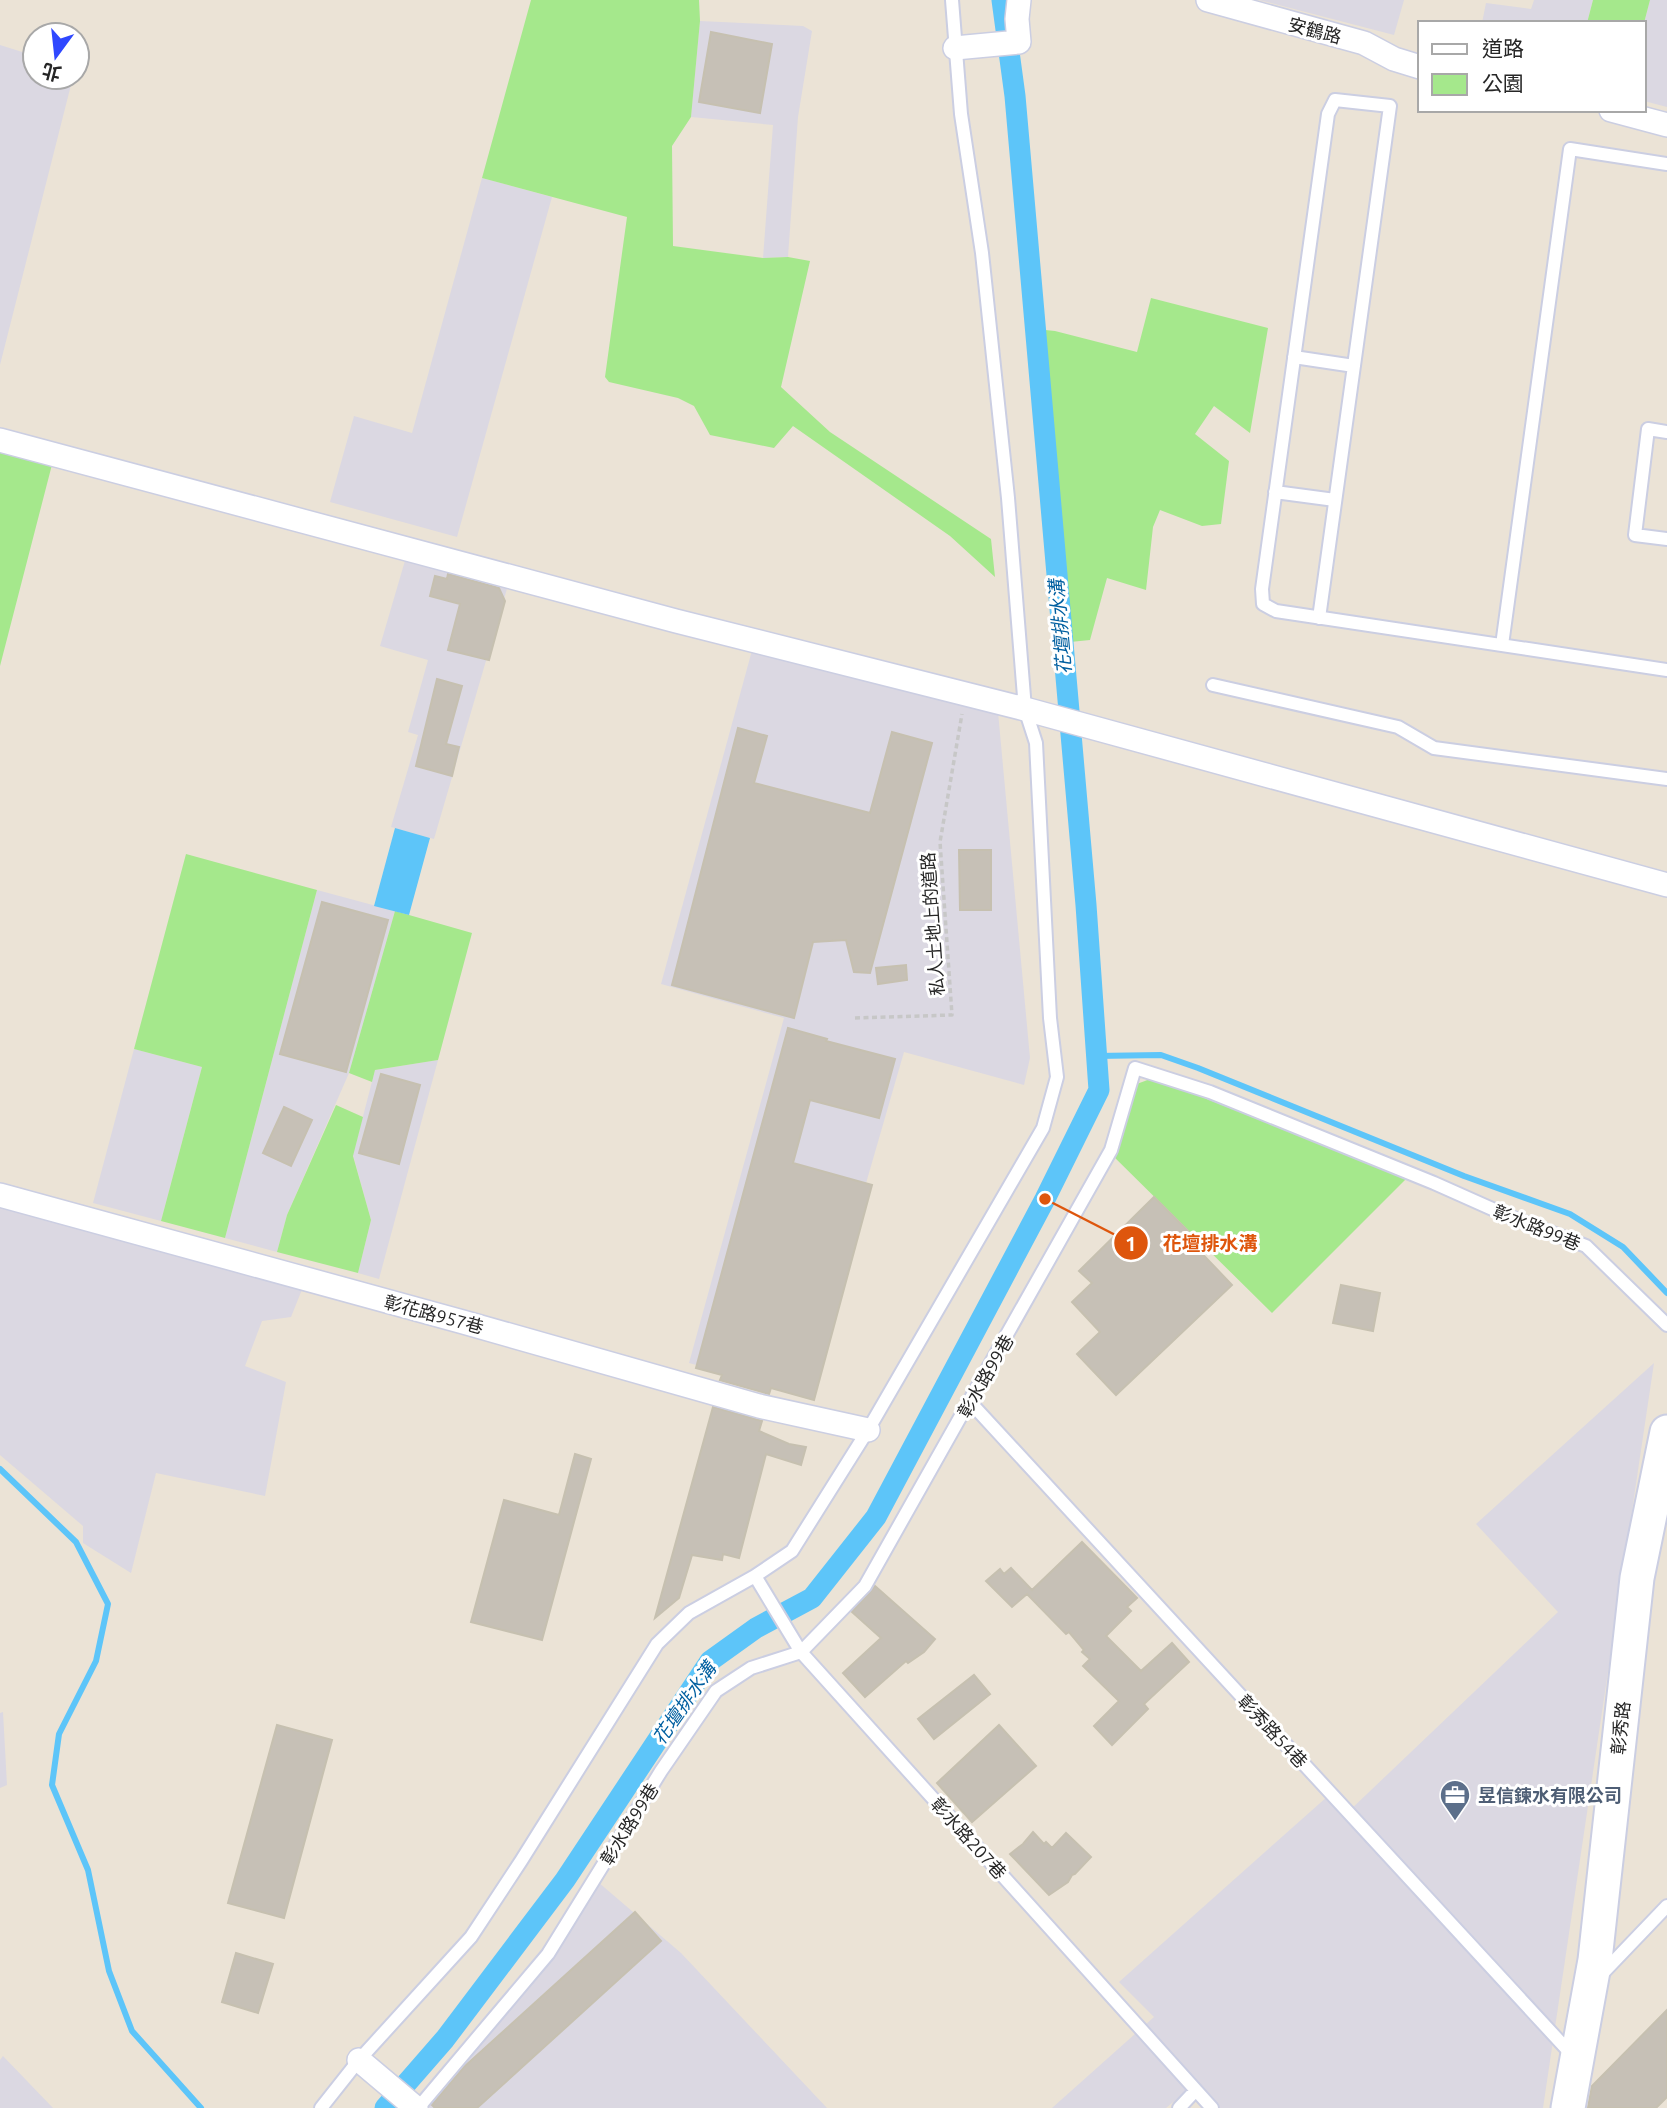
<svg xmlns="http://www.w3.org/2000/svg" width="1667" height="2108" viewBox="0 0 1667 2108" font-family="Ubuntu,'Noto Sans TC',sans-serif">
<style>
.industrial{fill:#dbd8e2}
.green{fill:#a5e88c}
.water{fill:#5dc5f9}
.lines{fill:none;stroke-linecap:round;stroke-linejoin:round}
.stream{stroke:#5dc5f9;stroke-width:6}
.canal{stroke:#5dc5f9;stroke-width:21}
.building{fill:#c6c0b6;stroke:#c6c0b0;stroke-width:2}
.lane-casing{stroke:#cbcee2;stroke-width:16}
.street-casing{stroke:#cbcee2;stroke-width:26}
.secondary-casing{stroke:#cbcee2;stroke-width:37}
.path{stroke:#c7c7c7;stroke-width:3.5;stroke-dasharray:5 3.5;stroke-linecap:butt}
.lane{stroke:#fff;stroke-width:12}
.street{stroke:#fff;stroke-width:23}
.secondary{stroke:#fff;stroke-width:33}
.labels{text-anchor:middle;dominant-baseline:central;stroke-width:6;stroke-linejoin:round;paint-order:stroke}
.street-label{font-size:18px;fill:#262626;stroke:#fff}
.service-label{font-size:18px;font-weight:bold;fill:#4e5e75;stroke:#fff;text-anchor:start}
.water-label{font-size:19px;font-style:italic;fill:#015fa0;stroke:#fff}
.leader{fill:none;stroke:#de560d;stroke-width:2.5}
.callout-dot{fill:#de560d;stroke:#fff;stroke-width:2.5}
.mark-label{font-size:21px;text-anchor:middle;font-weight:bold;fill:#fff}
.callout-label{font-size:19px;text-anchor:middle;font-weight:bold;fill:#de560d;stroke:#fff;stroke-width:6;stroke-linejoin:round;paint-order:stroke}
</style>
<rect width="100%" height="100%" fill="#ebe3d6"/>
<path class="industrial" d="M1259,0h145l-10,35z
M1534,0h59l-6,23h-105l4,-20 45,6z
M1650,0h17v107l-23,-6v-78z
M700,21l103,5 9,5 -14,86 -10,140 -25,1 10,-133 -82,-8z
M0,45l35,11v21h38l-73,288z
M482,178l70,19 -95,340 -127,-35 24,-86 58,17z
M409,547l102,28 -77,264 -43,-12 27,-92 -10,-3 20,-72 -48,-14z
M754,643l244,69 32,346 -6,27 -120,-33 -99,342 -116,-31 95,-345 -123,-34z
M317,890l78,21 -46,162 -62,142 -10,37 -52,-14z
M134,1049l68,18 -41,154 -68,-18z
M438,1060l-59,219 -21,-6 13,-53 -18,-65 22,-85z
M0,1199l305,83 -14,35 -29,4 -17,45 41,16 -21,114 -109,-23 -25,100 -48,-30v-17l-83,-71z
M1654,1363l-111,745h-332l-21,-20 -24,20h-114l102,-91 -35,-35 209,-186 19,17 211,-201 -82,-88z
M3,1712l4,73 -7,3v-75z
M591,1876l90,77 146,155h-415l96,-105z
M3,2056l50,52h-53v-48z"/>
<path class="green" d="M531,0h168l1,21 -9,96 -19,29 1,100 90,12 25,-1 22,4 -29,126 49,45 161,107 4,38 -45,-41 -157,-110 -19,22 -64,-13 -16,-29 -16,-8 -69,-16 -4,-5 22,-160 -145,-39z
M1593,0h57l-6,23h-57z
M1151,298l117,30 -18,105 -36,-27 -19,28 34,27 -8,63 -19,2 -42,-16 -7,17 -7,63 -39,-12 -17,62 -30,3 -34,-315 29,3 82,21z
M0,440l55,13 -55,213z
M186,854l131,36 -92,348 -64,-17 41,-154 -68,-18z
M395,911l77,22 -34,127 -63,10 -3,12 -23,-9z
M1153,1078l255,99 -136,136 -165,-163 27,-65z
M336,1105l27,12 -10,39 18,64 -13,53 -81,-21 10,-37z"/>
<path class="water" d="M395,828l35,10 -21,77 -35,-9z"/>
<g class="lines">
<path class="stream" d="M1096,1056l65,-1 37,13 266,108 106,38 53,33 44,46
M0,1469l76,73 32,62 -12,57 -37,73 -7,51 36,85 21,101 23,60 69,77"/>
<path class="canal" d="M385,2108l60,-69 120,-159 145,-219 46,-33 56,-30 64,-81 169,-318 54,-109 -13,-185 -71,-809 -13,-96"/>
</g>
<path class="building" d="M711,32l61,12 -12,69 -61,-11z
M448,574l51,14 6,13 -16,59 -41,-10 12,-46 -30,-8 5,-20 12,3z
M437,679l25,7 -16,58 13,3 -7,29 -36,-10z
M738,728l29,8 -13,47 116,30 22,-81 40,11 -62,230 -16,-1 -8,-32 -33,2 -19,76 -122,-33z
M959,850h32v60h-31z
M322,902l66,18 -42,152 -66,-18z
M906,965l1,15 -29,4 -2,-16z
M788,1028l39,11 -1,2 69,18 -16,59 -69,-18 -17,63 79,22 -58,215 -43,-12 -2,6 -49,-14 2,-5 -26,-7z
M381,1074l39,11 -21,79 -40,-11z
M284,1107l28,13 -21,46 -28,-13z
M1154,1197l40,40 -4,4 42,44 -116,110 -39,-41 23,-22 -28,-30 20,-19 -13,-12z
M1341,1285l39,8 -7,38 -40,-8z
M713,1407l49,14 -3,10 30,13 17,3 -5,18 -35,-11 -27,104 -16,-4 -1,6 -30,-5 -13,43 -24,20z
M575,1454l16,5 -49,181 -71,-18 33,-122 55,15z
M1082,1542l55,56 -10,9 4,4 -25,25 35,35 31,-28 17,19 -45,42 4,5 -36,36 -18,-19 25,-25 -36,-35 7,-7 -8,-7 2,-2 -15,-18 -3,2 -39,-40 -15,13 -26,-26 14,-12 4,5 7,-6 21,22z
M875,1586l60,53 -11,13 -16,11 -2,-2 -41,36 -22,-24 38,-35 -29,-26z
M974,1675l16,19 -56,45 -16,-20z
M277,1725l55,15 -48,178 -56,-15z
M999,1725l37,41 -64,56 -35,-39z
M1033,1832l11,12 2,-2 6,6 14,-15 25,24 -16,17 -3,1 -4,7 -19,13 -39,-41 13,-10z
M635,1912l26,29 -184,167h-42l-3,-3 32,-38z
M236,1953l37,11 -15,49 -36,-11z
M1667,2010v87l-11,11h-68l4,-22z"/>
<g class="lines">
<g class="lane-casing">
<path id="lane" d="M1294,357l60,9
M1667,432l-19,-3 -13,106 32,4
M1275,492l60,8
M1319,618l71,-512 -55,-6 -7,14 -66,475 1,15 13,7 391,59
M1502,645l68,-496 97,15
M1213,685l185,42 36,21 233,31
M970,1402l604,655
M755,1576l46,76 411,456
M1599,1977l68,-71
M321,2108l38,-48 112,-123 50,-76 136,-217 32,-31 66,-37 37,-25 76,-121 175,-302 14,-51 -7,-59 -14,-275 -11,-34 -17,-211 -26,-245 -21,-139 -9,-114
M418,2108l130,-154 113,-183 55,-80 35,-23 50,-16 64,-66 246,-436 24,-82 75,24 224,91 74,33 78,30 81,79
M1179,2108l17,-18"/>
</g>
<g class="street-casing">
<path id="street" d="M1208,0l156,43 30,16 26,8
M955,48l64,-6 -2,-23 2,-19
M1611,110l56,15
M0,440l676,181 349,88 642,176
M0,1195l463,127 296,84 109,24
M359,2060l57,48"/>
</g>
<g class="secondary-casing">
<path id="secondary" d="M1568,2108l27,-148 42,-382 30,-146"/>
</g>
<path class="path" d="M855,1018l97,-3 -12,-173 22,-128"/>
<use href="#lane" class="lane"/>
<use href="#street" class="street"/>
<use href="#secondary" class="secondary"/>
</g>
<defs>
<g id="office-pin" transform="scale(1.575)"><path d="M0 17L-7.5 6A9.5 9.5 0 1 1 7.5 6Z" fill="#5c6f8a" stroke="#fff"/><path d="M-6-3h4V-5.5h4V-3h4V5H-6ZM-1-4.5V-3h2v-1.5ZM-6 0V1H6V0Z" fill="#fff"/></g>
</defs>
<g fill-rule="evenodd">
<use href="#office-pin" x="1455" y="1795"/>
</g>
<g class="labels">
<g class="street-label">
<text transform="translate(1315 30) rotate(15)">安鶴路</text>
<text transform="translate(932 924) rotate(-94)">私人土地上的道路</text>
<text transform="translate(1537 1227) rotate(22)">彰水路99巷</text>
<text transform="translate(434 1314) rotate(15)">彰花路957巷</text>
<text transform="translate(985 1376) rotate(-60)">彰水路99巷</text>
<text transform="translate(1620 1728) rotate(-84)">彰秀路</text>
<text transform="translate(1273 1731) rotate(47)">彰秀路54巷</text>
<text transform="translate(629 1824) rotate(-58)">彰水路99巷</text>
<text transform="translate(969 1838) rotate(48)">彰水路207巷</text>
</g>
<g class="service-label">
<text x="1478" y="1795">昱信鍊水有限公司</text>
</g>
<g class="water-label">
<text transform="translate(1060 627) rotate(-95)">花壇排水溝</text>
<text transform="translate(684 1703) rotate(-55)">花壇排水溝</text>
</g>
</g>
<path class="leader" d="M1045 1199L1131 1243"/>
<g class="callout-dot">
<circle cx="1045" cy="1199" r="7"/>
<circle cx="1131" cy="1243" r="18"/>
</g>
<g class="mark-label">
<text x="1131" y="1251">1</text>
</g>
<g class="callout-label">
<text x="1210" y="1250">花壇排水溝</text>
</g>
<rect x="1418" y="21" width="228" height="91" fill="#ffffff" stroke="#a8a8a8" stroke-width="2"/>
<rect x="1432" y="44" width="35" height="10" fill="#ffffff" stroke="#a8a8a8" stroke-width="2"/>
<text x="1482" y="56" font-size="21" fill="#262626">道路</text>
<rect x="1432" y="74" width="35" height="21" fill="#a5e88c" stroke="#a8a8a8" stroke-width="2"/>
<text x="1482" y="91" font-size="21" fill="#262626">公園</text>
<g transform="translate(56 56) rotate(195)"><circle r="33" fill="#ffffff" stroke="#a8a8a8" stroke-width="2"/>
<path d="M0-5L12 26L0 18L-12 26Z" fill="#2f48ff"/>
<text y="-10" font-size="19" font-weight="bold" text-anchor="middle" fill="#262626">北</text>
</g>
</svg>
